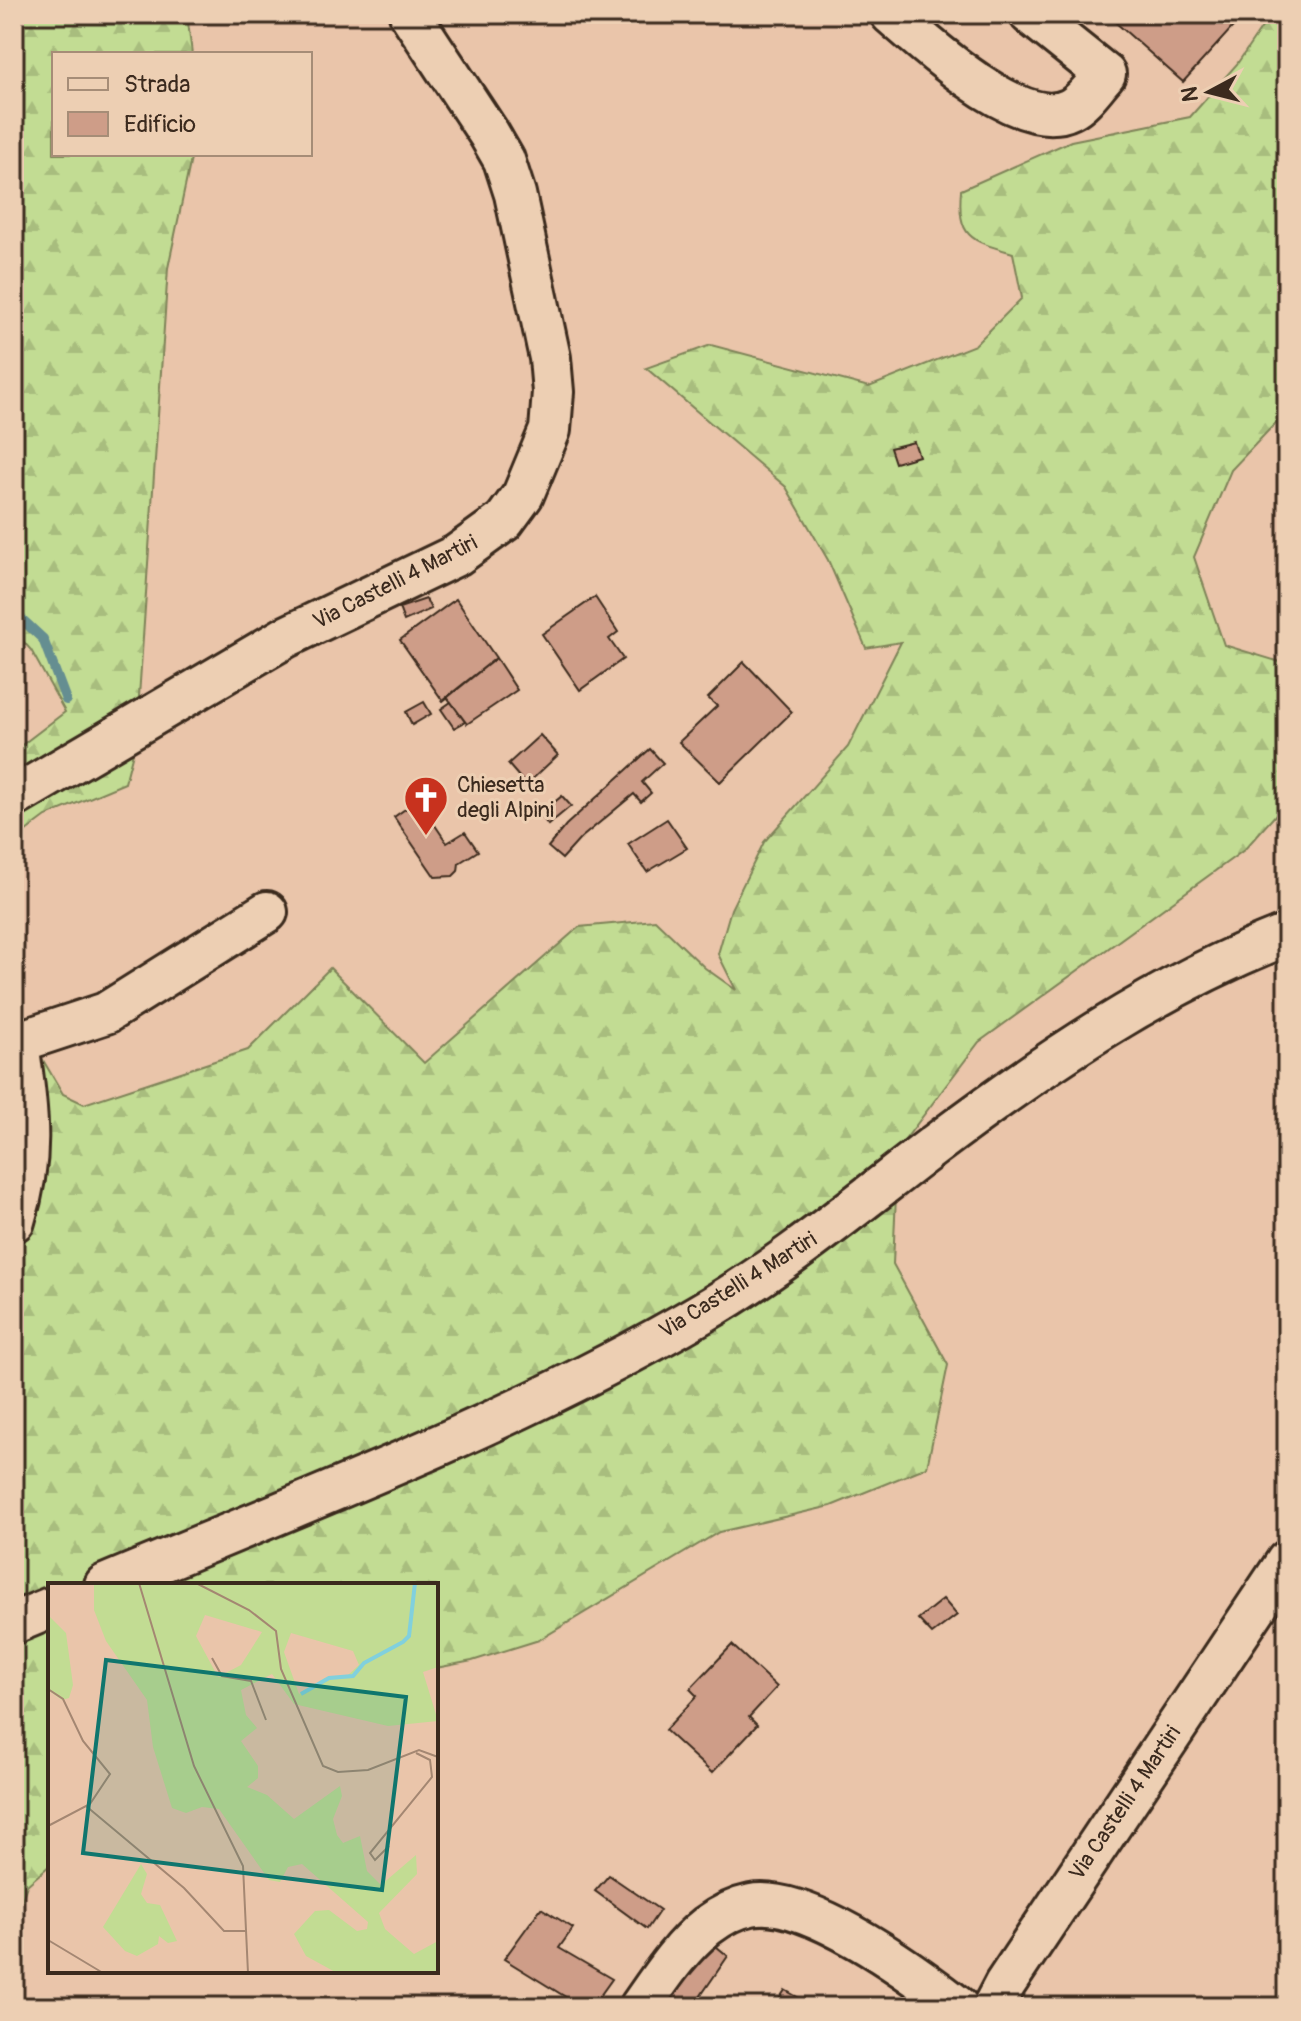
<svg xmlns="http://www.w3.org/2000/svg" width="1301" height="2021" viewBox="0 0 1301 2021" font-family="Pangolin,sans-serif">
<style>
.forest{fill:url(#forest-firs);stroke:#7e8358;stroke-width:2}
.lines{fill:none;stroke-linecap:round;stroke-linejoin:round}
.stream{stroke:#658e91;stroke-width:10}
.building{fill:#ce9d88;stroke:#3b2a1e;stroke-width:2}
.minor-casing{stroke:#3b2a1e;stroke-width:46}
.minor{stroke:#edcfb3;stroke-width:40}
.labels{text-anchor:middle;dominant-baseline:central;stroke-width:6;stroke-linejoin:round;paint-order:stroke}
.street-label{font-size:22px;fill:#3b2a1e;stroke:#edcfb3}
.poi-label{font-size:22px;fill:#3b2a1e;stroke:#edcfb3;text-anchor:start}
.inset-river{fill:none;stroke:#81d0dd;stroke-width:4}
.inset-road{fill:none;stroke:#a48772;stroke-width:2}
.view{fill:#0f766e;fill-opacity:0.15;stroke:#0f766e;stroke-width:4}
.inset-edge{fill:none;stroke:#3b2a1e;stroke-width:4}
</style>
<defs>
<pattern id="forest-firs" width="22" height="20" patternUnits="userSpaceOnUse" patternTransform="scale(2)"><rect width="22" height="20" fill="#c2dc93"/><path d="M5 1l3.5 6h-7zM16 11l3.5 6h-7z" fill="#a8bd7e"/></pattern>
</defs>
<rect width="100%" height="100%" fill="#eac5aa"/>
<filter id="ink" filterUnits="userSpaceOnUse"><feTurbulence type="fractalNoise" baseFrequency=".0125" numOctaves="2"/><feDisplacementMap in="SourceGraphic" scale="16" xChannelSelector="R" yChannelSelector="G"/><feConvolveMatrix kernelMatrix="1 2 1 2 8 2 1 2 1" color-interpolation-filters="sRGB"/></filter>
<g filter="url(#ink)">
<path class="forest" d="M14,14h173l5,40h-138v100h138l-24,114 -32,473 -11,42 -79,33 -32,24v-89l51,-39 -34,-62 -17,-19z
M1271,14h16v397l-56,59 -37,87 30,88 63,19v138l-43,48 -265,192 -81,107 -5,115 55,101 -21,102 -96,39 -112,26 -180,108 -67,21 -36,7v-83h-386v280l-23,20 -13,39v-648l10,-9 -10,-17v-239l49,83 21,10 164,-54 82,-82 94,95 155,-136 76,-7 50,48 31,22 -18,-36 13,-45 33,-67 84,-95 53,-105 -35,6 -38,-88 -42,-73 -140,-119 65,-23 158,42 106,-42 47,-47 -9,-45c-42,-12 -56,-15 -52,-63l110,-49 119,-24 47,-53z"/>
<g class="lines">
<path class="stream" d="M14,612l29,27 23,61"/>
</g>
<path class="building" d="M1106,14h132l4,3 -59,65z
M914,442l5,14 -24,7 -5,-15z
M595,597l23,35 -9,7 14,20 -43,31 -38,-56z
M426,599l5,10 -27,12 -5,-13z
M456,599l40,59 -53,43 -43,-61z
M496,658l21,32 -50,34 -20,-27z
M744,662l48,50 -72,70 -41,-40 38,-36 -9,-8z
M424,702l7,12 -19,11 -6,-13z
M451,702l14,20 -11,6 -13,-19z
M540,735l18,20 -32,30 -18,-21z
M650,749l13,14 -21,19 9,11 -10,9 -7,-8 -53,44 -19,21 -14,-12 18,-22z
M562,796l9,10 -23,19 -8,-11z
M418,800l29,43 18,-11 13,19 -19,12 -1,8 -5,5 -18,1 -41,-60z
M667,819l20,29 -40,24 -19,-28z
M943,1599l14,16 -25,19 -14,-15z
M732,1645l45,42 -28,30 8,8 -45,48 -47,-43 32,-34 -7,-7z
M609,1875l51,35 -13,19 -52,-38z
M541,1908l32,20 -14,20 53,31 -20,28h-10l-78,-48z
M711,1942l17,14 -35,51h-48z
M785,1990l30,17h-41z"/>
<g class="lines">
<g class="minor-casing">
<path id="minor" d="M891,14c35,30 130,120 179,95 14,-7 24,-23 35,-35l-75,-60
M14,797l272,-160 171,-82 47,-34 19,-26 27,-65 3,-38 -3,-34 -35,-164 -11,-34 -15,-26 -79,-120
M14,1221c21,-67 13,-111 4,-179l88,-29 161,-101
M105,1585c199,-83 409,-162 595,-271 83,-48 156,-109 232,-167 110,-83 226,-162 355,-212
M14,1623l36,-15
M640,2007c19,-27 40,-60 67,-81 12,-9 29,-18 44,-21 56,-11 164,69 207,102
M993,2007l12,-23 282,-423"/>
</g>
<use href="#minor" class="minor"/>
</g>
</g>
<defs>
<g id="church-pin" transform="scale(2.3)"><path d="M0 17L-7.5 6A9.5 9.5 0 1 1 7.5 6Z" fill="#c8321e" stroke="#edcfb3"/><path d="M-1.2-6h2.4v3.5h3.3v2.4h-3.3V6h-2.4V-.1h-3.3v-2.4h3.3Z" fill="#fff"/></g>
</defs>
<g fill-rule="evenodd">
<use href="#church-pin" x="426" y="798"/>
</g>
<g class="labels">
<g class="street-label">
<text transform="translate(395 582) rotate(-27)">Via Castelli 4 Martiri</text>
<text transform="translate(738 1285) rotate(-32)">Via Castelli 4 Martiri</text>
<text transform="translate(1125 1803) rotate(-56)">Via Castelli 4 Martiri</text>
</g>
<g class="poi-label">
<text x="457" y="785">Chiesetta<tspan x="457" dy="25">degli Alpini</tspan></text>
</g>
</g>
<g transform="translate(48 1583)">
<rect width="390" height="390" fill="#eac5aa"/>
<path d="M46,0h344v84l-15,5 15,49 -50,5 -94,-22 -22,-30 -31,16 5,25 11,13 -16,13 17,25v12l-11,9 20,8 27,24 46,-33 2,10 -9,23 4,16 6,8 17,-7 7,35 14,14 35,-30 1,19 -38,39 6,16 29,25 24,-13v32h-101l-31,-17 -12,-22 21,-23 14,-1 28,21 10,-2 1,-7 -66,-58 -14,3 -8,15 -11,-2 -50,-71 -17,-2 -16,6 -14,-5 -19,-61 -6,-47 -41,-59 -12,-31zM157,32l57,17 -21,33 -23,12 -22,-41zM243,50l62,18 6,14 -11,10 -23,3 -26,16 -15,-42zM0,32l18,18 7,52 -4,13 -7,2 -14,-10zM93,281l6,10 -6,20 6,9 13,2 17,36 -9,2 -9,-7 -1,8 -21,12 -12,-5 -22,-24z" fill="#c2dc93" fill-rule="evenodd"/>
<path class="inset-river" d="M253,111l28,-16 24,-2 11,-13 39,-21 6,-6 6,-53"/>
<path class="inset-road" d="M91,0l55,183 49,100 5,107M148,0l53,27 27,21 5,38 42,97 15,6 30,-2 51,-20 19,7M164,75l10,18 29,5 15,39M0,106l15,10 20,42 27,33 -20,30 -42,22M38,223l98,82 40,43h23M341,263l-14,14 -5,-7 62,-76 -2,-17 -14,-7M0,357l55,33"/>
<path class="view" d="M58,77l300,37 -24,193 -299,-37z"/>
<rect width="390" height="390" class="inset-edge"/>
</g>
<rect width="1301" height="2021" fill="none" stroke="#edcfb3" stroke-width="48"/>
<rect x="24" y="24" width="1253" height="1973" fill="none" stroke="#3b2a1e" stroke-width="3" filter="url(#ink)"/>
<rect x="52" y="52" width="260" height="104" fill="#edcfb3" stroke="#a68d77" stroke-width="2"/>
<rect x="68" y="78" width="40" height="12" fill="#edcfb3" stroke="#a68d77" stroke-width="2"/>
<text x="124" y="92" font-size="24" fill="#3b2a1e">Strada</text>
<rect x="68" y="112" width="40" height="24" fill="#ce9d88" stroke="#a68d77" stroke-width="2"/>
<text x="124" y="132" font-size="24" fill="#3b2a1e">Edificio</text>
<g transform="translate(1209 92) rotate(263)" stroke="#edcfb3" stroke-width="6" paint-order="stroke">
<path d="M0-6L14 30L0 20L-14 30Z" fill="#3b2a1e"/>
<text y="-12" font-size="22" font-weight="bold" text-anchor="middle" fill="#3b2a1e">N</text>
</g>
</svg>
